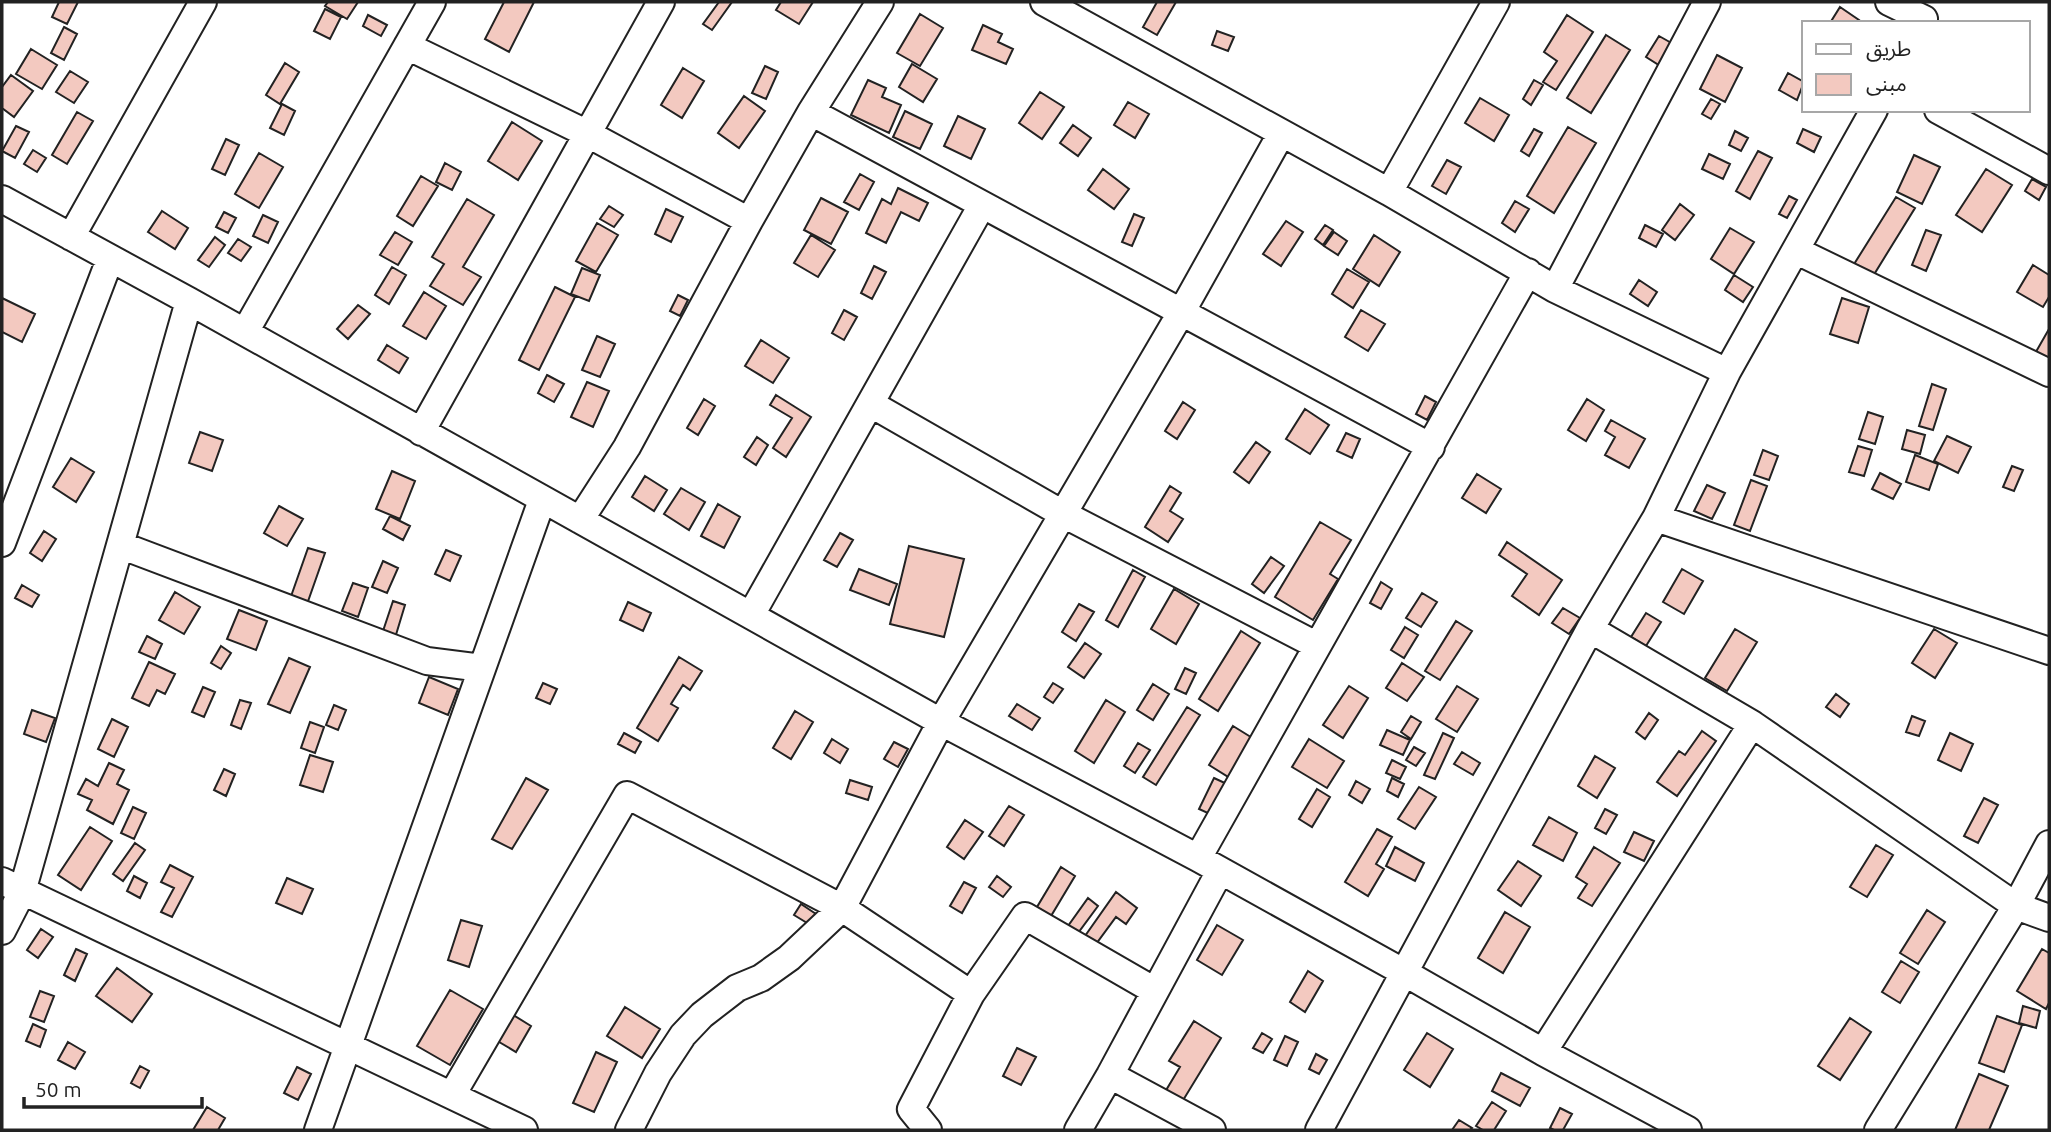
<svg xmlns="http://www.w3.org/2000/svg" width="2051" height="1132" viewBox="0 0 2051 1132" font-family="Ubuntu,'Noto Sans Arabic',sans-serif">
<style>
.building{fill:#f3c9c0;stroke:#222;stroke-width:2}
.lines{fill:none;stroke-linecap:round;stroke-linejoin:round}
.minor-casing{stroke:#222;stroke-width:30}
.minor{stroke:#fff;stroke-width:26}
</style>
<rect width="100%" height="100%" fill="#fff"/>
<path class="building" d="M59,2h19l-11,22 -15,-7z
M328,2h30l-11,17 -22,-13z
M504,2h30l-25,50 -24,-13z
M719,2h13l-20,28 -9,-6z
M781,2h32l-14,22 -23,-14z
M1157,2h19l-19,33 -14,-8z
M1840,7l19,13 -2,3h-27z
M325,9l16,8 -11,22 -16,-8z
M920,14l23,14 -23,38 -23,-13z
M368,15l19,10 -6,11 -18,-10z
M1567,15l26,17 -37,58 -13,-8 14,-21 -13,-9z
M983,25l19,9 -4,8 15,7 -7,15 -34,-14z
M64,27l13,7 -13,26 -13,-7z
M1217,31l17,6 -6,14 -16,-6z
M1606,35l24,15 -39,63 -24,-15z
M1659,36l16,9 -13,22 -16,-10z
M31,49l26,16 -15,24 -26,-15z
M1717,55l25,13 -17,34 -25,-13z
M285,63l14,9 -19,32 -14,-9z
M912,64l25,15 -14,23 -24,-15z
M765,66l13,6 -12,27 -14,-6z
M683,68l21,13 -22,37 -21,-13z
M70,71l18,11 -14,21 -18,-11z
M1788,73l16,9 -7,18 -18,-10z
M11,75l22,16 -19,26 -12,-9v-21z
M868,80l18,8 -4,9 19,8 -12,28 -38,-18z
M1534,80l9,5 -12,20 -8,-6z
M1040,92l24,15 -22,32 -23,-16z
M744,96l21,15 -26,37 -21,-15z
M1480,98l29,17 -15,26 -29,-18z
M1711,99l9,5 -9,15 -9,-5z
M1128,102l21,12 -14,24 -21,-13z
M282,104l13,7 -11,24 -14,-7z
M905,111l27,13 -12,25 -27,-12z
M77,112l16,9 -26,43 -15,-9z
M958,116l27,13 -14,30 -27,-13z
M512,122l30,19 -24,39 -30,-19z
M1073,125l18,13 -13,18 -18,-13z
M16,126l13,6 -14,26 -13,-7z
M1568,127l28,16 -42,70 -27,-17z
M1534,129l8,4 -13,23 -8,-5z
M1803,129l18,8 -7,15 -17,-9z
M1735,131l13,7 -7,13 -12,-6z
M226,139l13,6 -14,30 -13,-6z
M33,150l13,8 -9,14 -13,-8z
M1758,151l14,7 -22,41 -14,-8z
M259,153l24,14 -24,41 -24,-14z
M1709,154l21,10 -7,15 -21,-10z
M1914,155l26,12 -18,37 -25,-12z
M1447,160l14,7 -15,27 -14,-8z
M445,163l16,9 -9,18 -16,-8z
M1103,169l26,20 -15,20 -26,-19z
M1986,169l26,16 -30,47 -26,-17z
M860,174l14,8 -15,28 -15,-8z
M421,176l17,10 -25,40 -16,-10z
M2032,179l14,8 -7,13 -14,-9z
M898,188l30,15 -9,18 -18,-9 -15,31 -20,-10 16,-34 9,5z
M1789,196l8,4 -10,18 -8,-4z
M1896,197l19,11 -45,73 -19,-12z
M821,198l27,14 -17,32 -27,-14z
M467,199l27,16 -31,52 18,10 -18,28 -33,-19 14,-22 -12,-7z
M1515,201l14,8 -14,23 -13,-9z
M1680,204l14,11 -19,25 -13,-10z
M609,206l14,9 -9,12 -14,-8z
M666,209l17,8 -12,25 -16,-8z
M162,211l26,17 -13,21 -27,-17z
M224,212l12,6 -8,15 -12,-6z
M1134,214l10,4 -12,28 -10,-4z
M263,215l15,7 -10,21 -15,-7z
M1286,221l17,11 -22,34 -18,-12z
M597,223l21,12 -22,37 -20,-11z
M1325,225l8,5 -10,15 -8,-6z
M1645,225l18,9 -7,13 -17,-9z
M1730,228l24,14 -20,32 -23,-15z
M1926,230l15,5 -15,36 -14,-6z
M395,232l17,10 -14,23 -18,-10z
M1334,232l13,9 -9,14 -14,-9z
M811,235l24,15 -17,27 -24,-14z
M1374,235l26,17 -21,34 -26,-17z
M215,237l10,8 -16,22 -11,-7z
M238,239l13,8 -10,14 -13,-8z
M2033,265l16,10v22l-6,10 -26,-15z
M874,266l12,6 -14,27 -11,-6z
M392,267l14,8 -17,29 -14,-9z
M582,268l18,7 -11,26 -18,-7z
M1347,269l22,13 -16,26 -21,-14z
M1734,275l19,12 -10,15 -18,-12z
M1639,280l18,12 -9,14 -18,-12z
M555,287l20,10 -36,73 -20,-10z
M424,292l22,14 -20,33 -23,-13z
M678,295l10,5 -8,16 -10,-5z
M2,298l33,16 -13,28 -20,-10z
M1842,298l27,9 -11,36 -28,-9z
M358,305l12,9 -22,25 -11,-10z
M844,310l13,7 -13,23 -12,-7z
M1361,310l24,14 -17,27 -23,-14z
M2049,329v38l-16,-10z
M597,336l18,8 -15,33 -18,-7z
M761,340l28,18 -16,25 -28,-17z
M387,345l21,13 -9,15 -21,-13z
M547,375l17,9 -10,18 -16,-9z
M587,382l22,9 -16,36 -22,-10z
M1932,384l14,5 -13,41 -14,-4z
M776,395l35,22 -25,40 -13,-9 19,-30 -22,-13z
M1425,396l11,6 -9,18 -11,-6z
M704,399l11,7 -17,29 -11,-7z
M1587,399l17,11 -18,31 -18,-11z
M1183,402l12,8 -18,29 -12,-8z
M1305,409l24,16 -19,29 -24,-15z
M1868,412l15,5 -8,27 -16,-5z
M1611,420l34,19 -16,29 -24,-13 10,-18 -10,-6z
M1907,430l18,5 -5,19 -18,-5z
M200,432l23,8 -11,31 -23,-8z
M1346,433l14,6 -8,19 -15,-7z
M1947,436l24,11 -13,26 -24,-12z
M757,437l11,8 -12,20 -12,-8z
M1256,442l14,10 -21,31 -15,-11z
M1858,446l14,4 -8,26 -15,-4z
M1763,450l15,6 -9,24 -15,-5z
M1915,455l23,9 -9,26 -23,-8z
M71,458l23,14 -18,30 -23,-15z
M2012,466l11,4 -9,21 -11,-4z
M392,471l23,10 -15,38 -24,-10z
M1880,473l21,11 -8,15 -21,-10z
M1477,474l24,15 -15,24 -24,-15z
M645,476l22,14 -13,21 -22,-14z
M1751,480l16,6 -17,45 -16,-6z
M1707,485l18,8 -13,26 -18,-8z
M1170,486l11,7 -11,18 13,8 -15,23 -23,-15z
M681,488l24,14 -16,28 -25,-16z
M718,504l22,13 -16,31 -23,-12z
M279,506l24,13 -16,27 -23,-13z
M390,516l20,10 -7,14 -20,-11z
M1320,522l31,18 -21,34 8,5 -25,41 -38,-23z
M44,531l12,8 -14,22 -12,-8z
M840,533l13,7 -16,27 -13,-7z
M1507,542l55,38 -23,35 -27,-19 15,-22 -28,-19z
M909,546l55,13 -20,78 -54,-13z
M308,548l17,5 -19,54 -17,-5z
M446,550l15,6 -11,25 -15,-7z
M1271,557l13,9 -20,27 -12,-9z
M383,561l15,7 -11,25 -15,-6z
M859,569l38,15 -8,21 -39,-15z
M1682,569l21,12 -19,33 -21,-12z
M1133,570l12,7 -27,50 -12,-7z
M1381,582l11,7 -11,20 -11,-6z
M353,583l15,5 -10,29 -16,-6z
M22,585l17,10 -7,12 -17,-9z
M1174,589l25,15 -23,40 -25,-15z
M175,592l25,15 -16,27 -25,-14z
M1422,593l15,9 -16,25 -15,-9z
M393,601l12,4 -10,33 -13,-4z
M628,602l23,11 -8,18 -23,-11z
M1079,604l15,8 -18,29 -14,-9z
M1563,608l17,10 -11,16 -17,-11z
M239,610l28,11 -11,29 -29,-11z
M1646,613l15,9 -15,24 -15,-9z
M1456,621l16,10 -32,49 -15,-9z
M1405,627l13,8 -14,23 -13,-8z
M1735,629l22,13 -30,49 -22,-13z
M1934,629l23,14 -22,35 -23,-15z
M1241,631l19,12 -42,68 -19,-12z
M147,636l15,8 -7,15 -16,-7z
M1085,643l16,11 -17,24 -16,-11z
M221,646l10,7 -10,16 -10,-6z
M679,657l23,14 -12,19 -7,-5 -12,19 7,4 -20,33 -21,-13z
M289,658l21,9 -20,46 -22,-9z
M149,662l26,12 -10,20 -8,-4 -8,16 -17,-8z
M1402,663l22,14 -17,24 -21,-13z
M1185,668l11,5 -10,21 -11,-5z
M429,677l29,12 -10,26 -29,-12z
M543,683l14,6 -7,15 -14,-6z
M1053,683l10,6 -10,14 -9,-6z
M1153,684l16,10 -16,26 -16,-10z
M1349,686l19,12 -25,40 -20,-13z
M1457,686l21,13 -21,33 -21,-13z
M203,687l12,5 -11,25 -12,-5z
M1836,694l13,10 -9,13 -14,-10z
M240,700l11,3 -10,26 -10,-4z
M1106,700l19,12 -31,51 -19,-12z
M1017,704l23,14 -8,12 -23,-14z
M334,705l12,5 -8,20 -12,-5z
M1187,707l13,8 -44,70 -13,-8z
M32,710l23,8 -9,24 -22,-8z
M795,711l18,11 -22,37 -18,-11z
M1649,713l9,7 -13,19 -9,-7z
M1411,716l10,6 -10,17 -10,-7z
M1912,716l13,5 -6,15 -13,-4z
M112,719l16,8 -14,30 -16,-8z
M310,722l14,5 -9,26 -14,-5z
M1233,726l21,13 -24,39 -21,-13z
M1387,730l23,10 -7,15 -23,-10z
M1702,731l14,10 -39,55 -20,-14 22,-31 6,4z
M624,733l17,9 -6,11 -17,-9z
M1443,733l11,5 -19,41 -11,-4z
M1950,733l23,11 -12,27 -23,-11z
M832,739l16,10 -8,14 -16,-10z
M1309,739l35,22 -17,27 -35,-21z
M894,742l14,7 -10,18 -14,-8z
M1138,743l12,7 -15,23 -11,-7z
M1414,747l11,6 -9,13 -10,-6z
M1462,752l18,11 -7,12 -19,-11z
M310,755l23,7 -10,30 -23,-7z
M1595,756l20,12 -18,30 -19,-12z
M1392,760l14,7 -6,12 -14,-6z
M109,763l15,7 -7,14 12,6 -16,34 -26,-14 5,-10 -14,-6 8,-15 12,7z
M224,769l11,5 -9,22 -12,-6z
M526,778l22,12 -36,59 -20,-10z
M1214,778l13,6 -15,31 -13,-6z
M1392,778l12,6 -6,13 -11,-6z
M850,780l22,7 -4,13 -22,-7z
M1356,781l14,8 -8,14 -13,-8z
M1419,787l17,10 -21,32 -17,-10z
M1317,789l13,8 -18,30 -13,-8z
M1984,798l14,7 -20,38 -14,-7z
M1009,806l15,9 -20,31 -15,-10z
M133,807l13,6 -12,26 -13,-6z
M1605,809l12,6 -11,19 -11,-6z
M1549,817l28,16 -14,28 -30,-16z
M965,820l18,12 -19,27 -17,-12z
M90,827l22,14 -31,49 -23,-15z
M1377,829l15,8 -16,27 8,5 -16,27 -23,-14z
M1634,832l20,9 -10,20 -20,-9z
M135,843l10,7 -22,31 -10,-7z
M1876,845l17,10 -26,42 -17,-10z
M1395,847l29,16 -9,18 -29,-15z
M1594,847l26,16 -28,43 -14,-8 9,-14 -11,-7z
M1518,861l23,15 -20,30 -23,-16z
M170,865l23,12 -21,40 -11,-5 13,-24 -13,-6z
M1061,867l14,9 -24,40 -14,-9z
M134,876l13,7 -7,15 -13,-7z
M997,876l14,11 -8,10 -14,-10z
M287,878l26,11 -11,25 -26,-11z
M964,882l12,6 -14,25 -12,-7z
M1116,892l21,16 -11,16 -10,-7 -20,27 -11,-8z
M1088,898l10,8 -20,27 -10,-7z
M801,904l18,12 -7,10 -18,-11z
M1927,910l18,12 -27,42 -18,-11z
M1505,912l25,15 -27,46 -25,-15z
M461,920l21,6 -13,41 -21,-7z
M1217,925l26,15 -21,35 -25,-15z
M41,929l12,8 -15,21 -11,-8z
M76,949l11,5 -12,27 -11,-6z
M2042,949l7,4v50l-3,6 -29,-18z
M1901,961l18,11 -19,31 -18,-11z
M117,968l35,26 -20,28 -36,-26z
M1308,971l15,10 -18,31 -15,-10z
M450,990l33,19 -33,56 -33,-19z
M40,991l14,5 -10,26 -14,-5z
M2023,1006l17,5 -4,17 -17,-5z
M625,1007l35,22 -18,29 -35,-22z
M510,1013l21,13 -15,26 -22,-13z
M1997,1016l25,9 -18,47 -25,-9z
M1850,1018l21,14 -31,48 -22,-14z
M1194,1021l27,17 -39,64 -17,-10 15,-25 -11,-6z
M33,1024l13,6 -6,17 -14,-6z
M1262,1033l10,6 -9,14 -10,-5z
M1427,1033l26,16 -23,38 -26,-17z
M1285,1036l13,6 -11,24 -13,-6z
M68,1042l17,10 -10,17 -17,-9z
M1017,1048l19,9 -15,28 -18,-9z
M596,1052l21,10 -23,50 -21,-9z
M1316,1054l11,6 -8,14 -10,-5z
M140,1066l9,5 -9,17 -9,-5z
M297,1067l14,7 -13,26 -14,-7z
M1501,1073l29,15 -10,18 -28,-15z
M1979,1074l29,12 -19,44h-34z
M1492,1102l14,9 -12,19h-11l-7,-4z
M207,1107l18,11 -7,12h-25z
M1560,1108l12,6 -9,16h-9l-4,-2z
M1459,1120l13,8 -2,2h-18z"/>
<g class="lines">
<g class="minor-casing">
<path id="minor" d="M1044,2l345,190 166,97 172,83
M1889,2l35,17
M407,46l181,88 161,87
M1938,110l111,61
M811,112l620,335
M1389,192l107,-190
M2,199l187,102 752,421 257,136 207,115 138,79 145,78
M71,237l132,-235
M1797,251l252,122
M1555,289l152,-287
M245,332l187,-330
M871,404l192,110 253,131
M421,432l240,-430
M1656,518l393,133
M580,520l47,-73 122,-226 62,-109 69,-110
M2,543l108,-284
M120,545l307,116 55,7
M751,615l231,-410
M1590,629l162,95 264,182 33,12
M1198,858l330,-586
M2,881l522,249
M2,931l20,-39 167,-591
M971,994l54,-78 130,75
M1543,1052l209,-328
M1110,1075l110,-204
M452,1095l175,-300 215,113 129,86 -60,115 17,21
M318,1130l224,-630
M629,1130l29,-57 25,-38 19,-20 35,-27 24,-10 28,-20 53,-50 99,-186 241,-411 99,-177
M1078,1130l32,-55 102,55
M1319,1130l271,-501 66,-111 71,-146 147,-262
M1878,1130l138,-224 33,-62"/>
</g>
<use href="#minor" class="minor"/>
</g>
<rect width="2051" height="1132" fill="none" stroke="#222222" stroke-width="7"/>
<rect x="1802" y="21" width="228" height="91" fill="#ffffff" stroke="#a7a7a7" stroke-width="2"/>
<rect x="1816" y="44" width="35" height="10" fill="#ffffff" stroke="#a7a7a7" stroke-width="2"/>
<text x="1866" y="56" font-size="21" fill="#222222">طريق</text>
<rect x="1816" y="74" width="35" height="21" fill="#f3c9c0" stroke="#a7a7a7" stroke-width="2"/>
<text x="1866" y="91" font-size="21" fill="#222222">مبنى</text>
<path d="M24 1097v10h178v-10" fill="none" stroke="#222222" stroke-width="3.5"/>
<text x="35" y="1097" font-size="21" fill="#222222" stroke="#ffffff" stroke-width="5" paint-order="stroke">50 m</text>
</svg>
